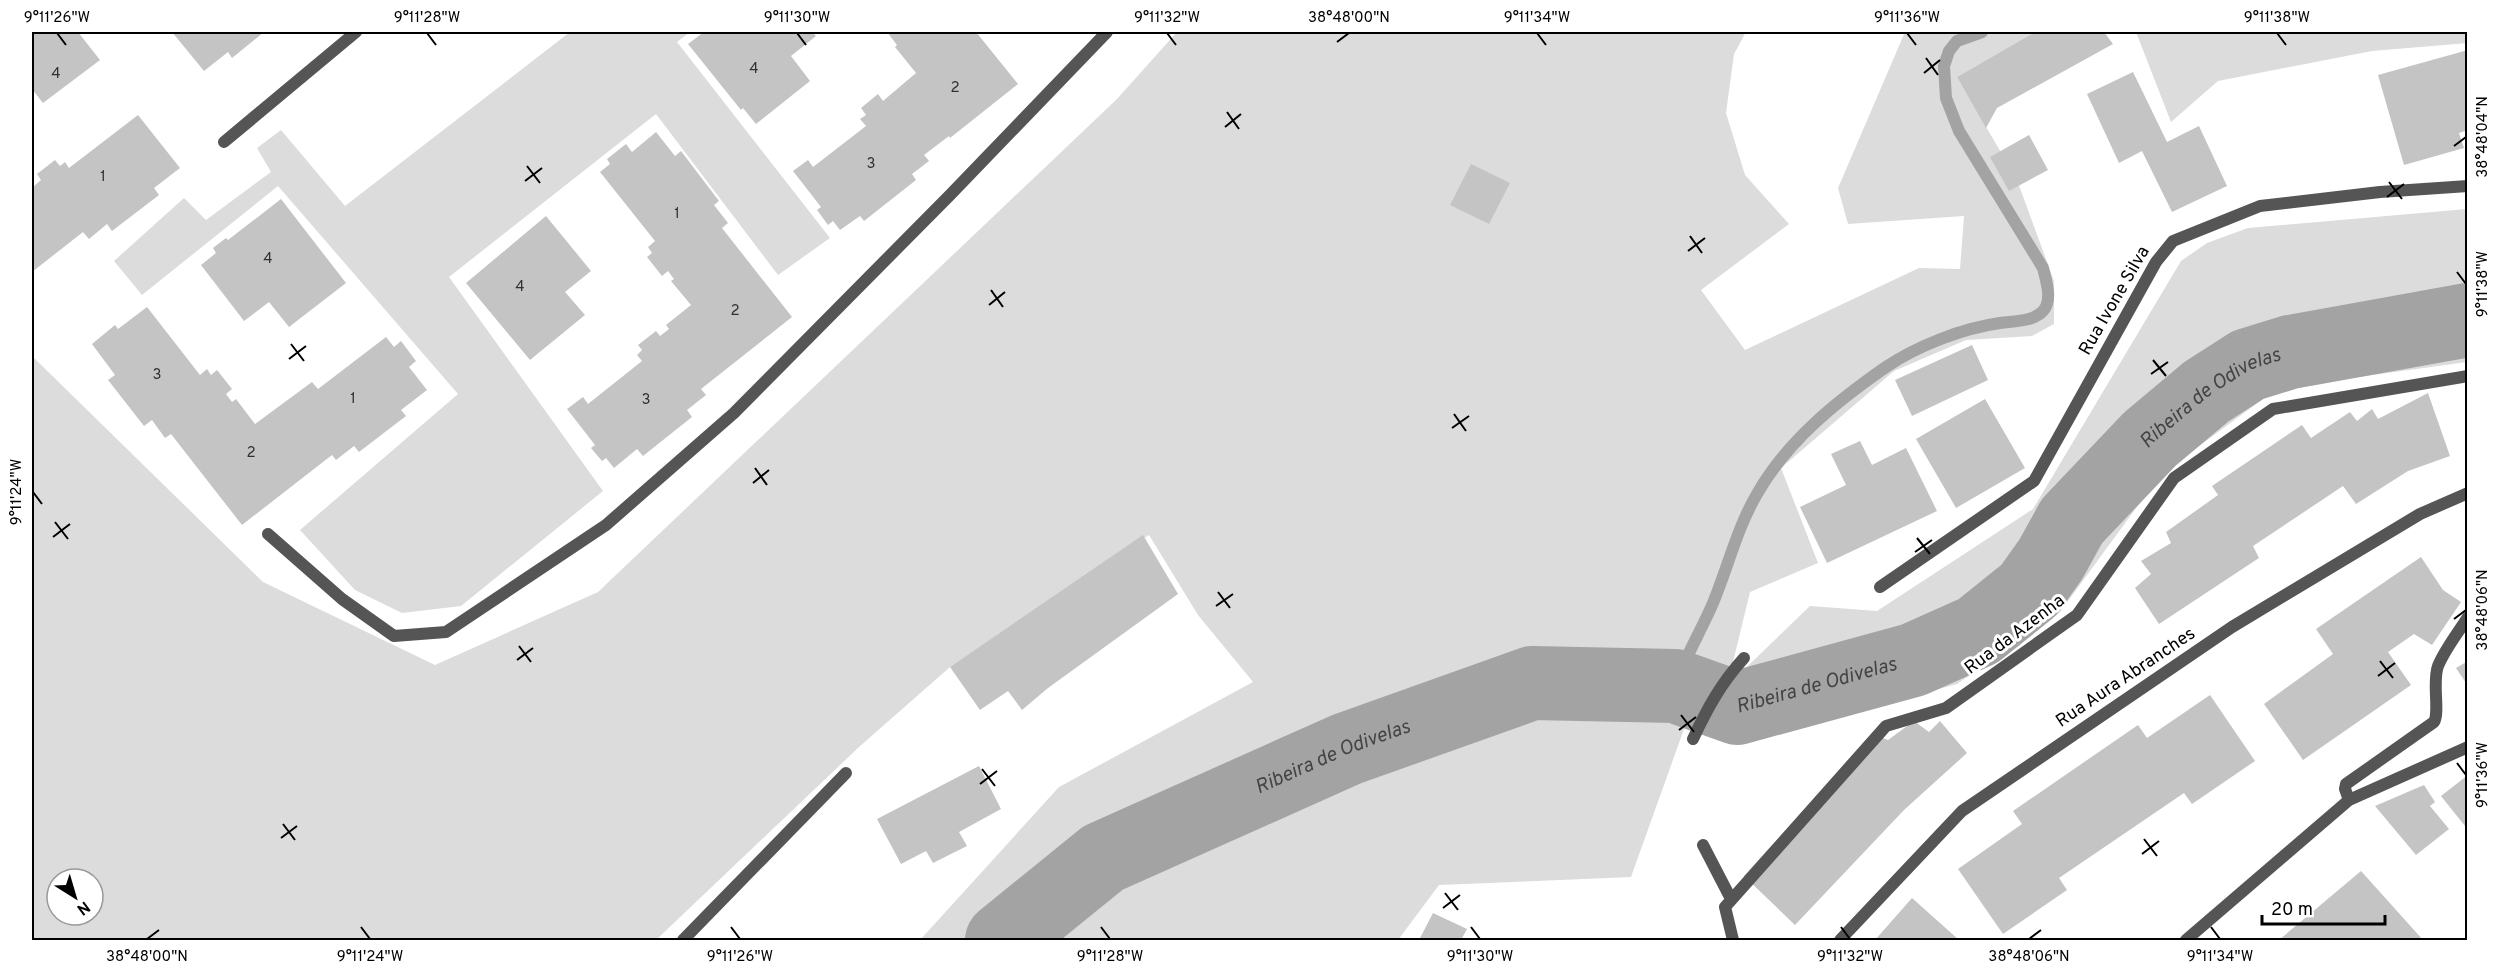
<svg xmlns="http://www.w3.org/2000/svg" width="2499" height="972" viewBox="0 0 2499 972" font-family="Overpass,sans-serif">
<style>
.green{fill:#dcdcdc;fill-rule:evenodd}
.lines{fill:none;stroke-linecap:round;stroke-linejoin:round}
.stream{stroke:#a3a3a3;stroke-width:12}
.river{stroke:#a3a3a3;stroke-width:74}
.building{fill:#c4c4c4}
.lane{stroke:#555;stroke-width:12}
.street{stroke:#555;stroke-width:12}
.ticks{fill:none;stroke:#000;stroke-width:2}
.labels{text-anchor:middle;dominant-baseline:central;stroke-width:6;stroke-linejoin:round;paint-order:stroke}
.number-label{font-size:15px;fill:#313131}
.street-label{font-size:18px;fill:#000;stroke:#fff}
.water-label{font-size:20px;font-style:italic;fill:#444;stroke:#fff}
.neatline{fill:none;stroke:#000;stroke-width:2}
.ticks-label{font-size:15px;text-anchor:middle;fill:#000}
</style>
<rect width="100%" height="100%" fill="#fff"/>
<path class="green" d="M570,32h120l-13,10 153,196 -52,37 -122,-161 -207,163 154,214 -142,115 -59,7 -47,-23 -55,-60 158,-136 -180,-208 -136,109 -28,-34 70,-63 22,22 65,-48 -14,-24 24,-18 64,76z
M1177,32h569l-12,22 -8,59 19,62 44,49 -88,66 44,60 174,-82 41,1 4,-53 -116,8 -10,-36 67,-156h130l-78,45 60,103 37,101v43l-22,12 -66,4 -72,31 -113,97 37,95 -68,29 -17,70 -19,18 14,5 82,-79 67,5 156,-102 148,-248 26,-18 41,-15 219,-19v153l-189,26 -117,86 -101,138 -103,72 -178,49 -95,-4 -53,148 -192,8 -41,55h-478l139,-153 194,-105 -55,-67 -49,-80 -199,132 -91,80 -203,193h-624v-584l231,226 172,83 163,-73 519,-493zM57,879h36v36h-36z
M2136,32h331l1,11 -96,8 -154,30 -47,41z"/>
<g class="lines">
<path class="stream" d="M1675,686c10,-29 26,-55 38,-83 15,-36 24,-75 44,-109 30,-53 80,-93 129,-127 31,-21 77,-39 114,-44 13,-2 33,-1 43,-12 10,-11 3,-30 0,-43l-84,-137 -13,-33 -2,-32 5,-15 8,-10 25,-9"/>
<path class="river" id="s1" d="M1002,940l101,-82 244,-109 185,-66 143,3 62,22 176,-48 65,-29 51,-41 22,-31 21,-38 78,-82 56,-47 42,-27 42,-13 178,-32"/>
</g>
<path class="building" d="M32,32h46l22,28 -57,43 -11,-14z
M172,32h92l-32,26 -4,-6 -24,19z
M704,32h108l4,4 -25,20 19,25 -54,43 -13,-16 -2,2 -53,-66z
M887,32h89l42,52 -68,54 -1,-2 -25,19 5,6 -17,13 4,6 -52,41 -4,-5 -20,14 -7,-9 -5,4 -11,-15 4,-3 -28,-36 15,-11 5,7 53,-41 -6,-7 6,-4 -5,-7 17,-14 5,7 33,-28 -21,-26 2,-2z
M2035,32h69l9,12 -116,64 -11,20 -29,-51z
M2468,50v80l-9,3 5,15 -60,17 -26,-90z
M2133,72l34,70 32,-16 28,60 -55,26 -30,-61 -23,12 -32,-69z
M138,115l42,53 -26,20 5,7 -47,36 -5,-7 -18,15 -6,-7 -51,40v-89l2,3 7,-6 -4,-6 18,-14 5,6 5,-4 4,6z
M656,132l19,24 6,-5 38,50 -5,4 14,18 -6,5 70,89 -91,72 5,6 -19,15 5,7 -49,39 -6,-7 -23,19 -8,-10 -4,3 -11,-13 4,-3 -28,-36 16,-12 5,7 54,-43 -5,-6 5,-5 -4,-5 18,-14 4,5 9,-7 -3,-4 25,-20 -20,-24 3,-2 -6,-8 -6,5 -15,-19 5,-4 -4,-6 7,-6 -55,-69 10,-8 -3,-5 19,-15 6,8z
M2029,135l19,35 -39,21 -19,-34z
M1471,164l39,19 -21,41 -39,-19z
M281,199l65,84 -57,44 -20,-25 -25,19 -43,-56 15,-12 -3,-5 13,-10 2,2z
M546,216l45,55 -26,21 20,23 -55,45 -64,-77z
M147,307l53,68 7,-6 4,6 6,-5 15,19 -6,5 6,8 4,-3 19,25 57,-42 6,7 68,-52 8,10 7,-6 15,20 -7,6 18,23 -26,20 5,6 -47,36 -5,-6 -18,14 -4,-5 -90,70 -71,-91 -6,4 -13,-18 -8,6 -36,-46 7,-5 -23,-31 23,-19 3,4z
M1972,345l16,35 -76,36 -17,-36z
M2428,393l22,63 -42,15 -52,33 -13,-18 -90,60 6,12 -100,66 -24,-36 16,-14 -10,-13 30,-18 -5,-11 52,-37 -6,-9 90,-61 9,13 39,-26 7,9 15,-12 6,10z
M1985,399l40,69 -69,40 -40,-69z
M1860,441l12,24 34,-17 31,63 -110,52 -27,-56 46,-22 -15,-31z
M1143,535l35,59 -130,94 -26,22 -14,-19 -28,19 -30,-43z
M2421,557l22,33 18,12 -29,43 -18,-11 -26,18 23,33 -108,75 -39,-56 69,-50 -17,-25z
M2468,661v25l-12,-18z
M2210,695l45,66 -63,43 -8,-11 -125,85 8,12 -64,44 -45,-65 64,-45 -9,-13 125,-86 9,13z
M1914,721l15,11 11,-11 27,32 -63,57 -109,115 -51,-49 129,-142 15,6z
M979,766l22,43 -42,23 8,14 -34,17 -7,-12 -25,13 -24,-45z
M2468,775v48l-3,3 -24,-30z
M2424,785l11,17 -5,4 19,23 -33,26 -41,-49z
M2361,871l62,69h-144z
M1912,898l47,42h-84z
M1433,913l34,16 -6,11h-42z"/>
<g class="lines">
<path class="lane" d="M268,534l74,65 52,37 52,-4 160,-107 128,-112 216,-218 157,-163
M683,940l163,-167"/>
<path class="street" d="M224,142l132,-110
M1880,587l154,-106 122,-219 17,-21 87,-35 120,-14 88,-6
M1693,739c14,-30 28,-56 51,-81
M2349,800l-4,-11 1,-5 88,-62c6,-10 -2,-40 4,-56 7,-17 20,-33 30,-49
M1703,845l28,54
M1733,940l-8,-33 161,-181 60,-18 131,-93 97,-137 99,-69 195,-33
M1840,940l122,-129 270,-184 188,-113 48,-21
M2186,940l163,-140 119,-53"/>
</g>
<path class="ticks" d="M57,33l9,12M427,33l9,12M797,33l9,12M1167,33l9,12M1537,33l9,12M1907,33l9,12M2277,33l9,12M1337,42l12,-9M1926,58l12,17M1924,73l16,-13M1227,112l12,17M1225,127l16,-13M2454,146l12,-9M527,166l13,17M525,181l17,-13M2389,182l13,17M2387,197l17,-13M1690,236l12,17M1688,251l17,-13M2457,272l9,12M991,290l12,17M989,305l16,-13M291,344l13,17M289,359l17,-13M2153,360l13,16M2151,374l17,-12M1454,414l12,17M1452,428l17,-12M755,468l12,17M753,483l16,-13M33,492l9,12M55,522l13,17M53,537l17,-13M1917,538l13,16M1915,552l17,-12M1218,592l12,16M1216,606l17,-12M2454,619l12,-9M519,646l12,16M517,660l16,-12M2380,661l13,17M2378,676l17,-13M1681,715l13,17M1679,730l17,-13M2457,763l9,12M982,769l13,17M980,784l17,-13M283,824l12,16M281,838l16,-12M2144,839l13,17M2142,854l17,-13M1445,893l13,17M1443,908l17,-13M361,927l9,12M731,927l9,12M1101,927l9,12M1471,927l9,12M1841,927l9,12M2211,927l9,12M147,939l12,-9M2029,939l12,-9"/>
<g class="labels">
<g class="number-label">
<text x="754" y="69">4</text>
<text x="56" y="74">4</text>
<text x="955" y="88">2</text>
<text x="871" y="164">3</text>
<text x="103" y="177">1</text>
<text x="677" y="214">1</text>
<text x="268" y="259">4</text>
<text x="520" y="287">4</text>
<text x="735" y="311">2</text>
<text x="157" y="375">3</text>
<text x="353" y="399">1</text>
<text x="646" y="400">3</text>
<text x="251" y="453">2</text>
</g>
<g class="street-label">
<text transform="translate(2115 301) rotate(-60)">Rua Ivone Silva</text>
<text transform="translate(2015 635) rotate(-37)">Rua da Azenha</text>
<text transform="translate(2126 678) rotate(-34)">Rua Aura Abranches</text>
</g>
<g class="water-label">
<text stroke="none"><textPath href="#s1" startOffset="1390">Ribeira de Odivelas</textPath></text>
<text stroke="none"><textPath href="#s1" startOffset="885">Ribeira de Odivelas</textPath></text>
<text stroke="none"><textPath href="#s1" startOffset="381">Ribeira de Odivelas</textPath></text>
</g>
</g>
<rect width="2499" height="972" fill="none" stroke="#ffffff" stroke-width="66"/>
<g transform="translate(75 897) rotate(143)"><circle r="28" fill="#ffffff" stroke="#999999" stroke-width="1.5"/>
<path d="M0-4.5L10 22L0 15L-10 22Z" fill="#000000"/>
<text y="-9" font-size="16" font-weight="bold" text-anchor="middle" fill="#000000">N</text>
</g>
<path d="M2262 915v9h123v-9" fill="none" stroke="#000000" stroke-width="3"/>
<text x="2271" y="915" font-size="18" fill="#000000" stroke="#ffffff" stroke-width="4.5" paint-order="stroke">20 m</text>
<rect x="33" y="33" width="2433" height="906" class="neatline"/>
<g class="ticks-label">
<text x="57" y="22">9°11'26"W</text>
<text x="427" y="22">9°11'28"W</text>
<text x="797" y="22">9°11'30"W</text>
<text x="1167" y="22">9°11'32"W</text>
<text x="1349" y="22">38°48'00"N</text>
<text x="1537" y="22">9°11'34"W</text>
<text x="1907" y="22">9°11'36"W</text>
<text x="2277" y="22">9°11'38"W</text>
<text transform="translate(2482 137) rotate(-90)" y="5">38°48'04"N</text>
<text transform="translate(2482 284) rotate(-90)" y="5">9°11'38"W</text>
<text transform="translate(16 492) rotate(-90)" y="5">9°11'24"W</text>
<text transform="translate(2482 610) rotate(-90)" y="5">38°48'06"N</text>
<text transform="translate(2482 775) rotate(-90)" y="5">9°11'36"W</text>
<text x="147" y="961">38°48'00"N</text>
<text x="370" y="961">9°11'24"W</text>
<text x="740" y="961">9°11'26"W</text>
<text x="1110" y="961">9°11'28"W</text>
<text x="1480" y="961">9°11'30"W</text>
<text x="1850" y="961">9°11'32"W</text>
<text x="2029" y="961">38°48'06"N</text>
<text x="2220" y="961">9°11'34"W</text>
</g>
</svg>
